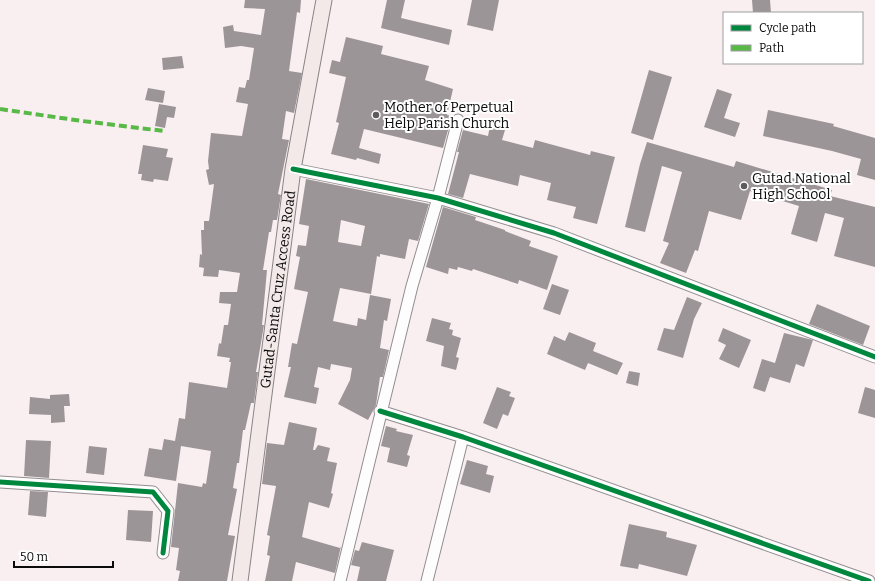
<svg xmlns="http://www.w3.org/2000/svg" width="875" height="581" viewBox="0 0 875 581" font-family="Bitter,serif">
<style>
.building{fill:#9c9597;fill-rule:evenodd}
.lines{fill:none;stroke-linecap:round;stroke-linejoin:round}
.street-casing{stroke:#928e8f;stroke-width:13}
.secondary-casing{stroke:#898485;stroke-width:17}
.street{stroke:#fefdfd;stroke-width:11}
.secondary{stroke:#f3e9e9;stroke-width:15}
.quiet{stroke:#58b947;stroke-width:4;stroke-dasharray:8 4;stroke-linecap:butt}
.cycleway-casing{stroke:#fff;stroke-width:8}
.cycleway{stroke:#00873e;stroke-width:5}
.poi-dot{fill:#5e5b5c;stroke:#fff;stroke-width:1.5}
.labels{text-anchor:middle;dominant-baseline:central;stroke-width:4;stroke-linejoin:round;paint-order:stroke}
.poi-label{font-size:14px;fill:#0b0b0b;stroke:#fff;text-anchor:start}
.street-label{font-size:14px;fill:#0b0b0b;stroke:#fff}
</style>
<rect width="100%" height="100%" fill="#f9eff1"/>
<path class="building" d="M245,0h56l-1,13 -3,-1 -8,59 13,2 -8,40 -8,-2 -4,28 7,1 -11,54 3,1 -4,25h-4l-2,12h-2l-6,38h4l-5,55h2l-8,47h2l-4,31h-3l-6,27h-2l-4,33h-2l-4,25 4,1 -9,46 7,1 -8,45h-49l2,-10 -4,-1 3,-22 -8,-1 7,-64 24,4 1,-4 3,1 5,-33 -30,-5 -5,35 -32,-5 5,-28 13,2 2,-11 11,2 4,-23 6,1 4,-37 38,6 4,-26h-2l1,-4 -13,-2 2,-13 2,1 3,-19h4l3,-21 -12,-1 1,-11h17l3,-19 -21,-3 -1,7 -15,-1 1,-8 -5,-1 1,-13 2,1 -1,-25h3v-9h5l5,-37 -5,1 -3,-15 3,-1 -1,-8 3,-28 31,3 6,-32 -12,-2 3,-15 6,1 2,-8h2l5,-32 -13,-2 -16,2 -2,-21 10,-2 1,6 27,4 4,-26 -21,-1z
M387,0h18l-4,18 51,12 -3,15 -68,-17z
M472,0h27l-6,31 -26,-6z
M752,0h18l1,13h-18z
M346,37l37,9 -2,8 48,12 -4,14 28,9 -6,26 5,1 -9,32 -79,-19 -5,19 22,6 -2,10 -22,-6 -1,2 -25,-6 8,-31 -3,-1 10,-45 -17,-4 3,-13 8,2z
M182,56l2,12 -21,2 -1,-12z
M649,70l23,7 -19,63 -22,-7z
M148,88l17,3 -2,12 -18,-3z
M717,89l15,5 -8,24 16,5 -5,14 -31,-10z
M159,104l17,3 -2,11 -7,-1 -2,11 -10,-2z
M768,110l66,14 -1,2 42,12v42l-18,-5 4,-16 -29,-8 -69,-15z
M490,126l15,4 -3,10 31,8 2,-8 55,15 1,-4 24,6 -18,67 -24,-6 3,-11 -29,-7 4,-17 -31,-8 -2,11 -48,-12 -7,24 -15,-4 11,-42h-2l6,-22 25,6z
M647,142l87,25 2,-6 96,29 -2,6 45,11v60l-41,-11 10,-38 -19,-5 -8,29 -26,-8 8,-28 -49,-15 -9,29 -32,-9 -11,40 -3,-1 -9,23 -26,-10 9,-20 -6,-2 19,-69 -20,-6 -17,66 -20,-5 15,-63z
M143,145l25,4 -2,8 7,1 -5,23 -14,-2 -1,3 -12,-2 1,-6h-4z
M306,179l123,25 -11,37 -9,-2 -4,20 -25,-5v3l-3,-1 -6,38 -31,-6 -7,33 24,5 1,-8 8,2 4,-25 21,4 -4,22 -3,-1 -4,28 9,2 -6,27h-3l-4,28 -8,15 -30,-16 12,-24 2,-12 -21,-4 -1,6 -12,-3 -4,20 5,1 -3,16 -32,-7 7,-30h-3l4,-24 5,1 11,-52 -14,-3 6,-32 -4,-1 2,-11 8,1 3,-20 -10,-2zM341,220l24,6 -4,20 -23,-4z
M443,207l33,10 -1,3 30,10v1l26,10 -2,5 29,10 -11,34 -28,-10 -1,4 -45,-15 -1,2 -14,-4 -1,3 -8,-2 -1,6 -22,-7z
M552,284l17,6 -9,25 -17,-6z
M687,297l15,6 -8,16 -11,39 -26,-8 7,-22 10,2z
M817,304l53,22 -7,19 -54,-21z
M432,318l19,5 -2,6 4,1 -1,5 9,3 -5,19 3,1 -3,12 -15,-4 3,-20 -18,-5z
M723,328l28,12 -12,28 -20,-9 7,-14 -8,-4z
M569,332l27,11 -3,8 30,12 -6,12 -29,-12 -3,7 -38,-16 7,-18 11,5z
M784,333l29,7 -9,27 -8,-3 -6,19 -20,-6 -5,15 -12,-4 9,-29 13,4z
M629,371l11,2 -2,13 -12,-3z
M497,387l14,5 -2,4 6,2 -7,18 -5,-2 -6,15 -14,-6z
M865,387l10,3v28l-17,-5z
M69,394l1,12h-6l1,16 -14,1v-8l-22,-1 1,-17 20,2v-4z
M289,422l28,6 -4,22h2l3,-5 12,3 -3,13 10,2 -6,30 2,1 -4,14 -20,-6 -7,35 38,11 1,-2 -6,27 -39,-11 -4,19h-27l5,-25 -3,-1 3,-19 -3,-1 9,-49 -14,-2 5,-41 17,2z
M386,426l11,3 -1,2 17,4 -6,20 3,1 -3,11 -20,-5 3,-14 -9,-2z
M26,440l25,1 -2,37 -25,-2z
M89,446l18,2 -3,27 -18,-2z
M467,460l21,6 -2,8 8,2 -4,17 -30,-9z
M30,491l18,1 -2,25 -18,-2z
M128,510l25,1 -2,31 -25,-2z
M629,524l38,8 -1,5 31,8 -10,31 -48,-12 -1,5 -18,-3z
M362,542l32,8 -8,31h-29l3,-14 -9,-2 4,-15 4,1z"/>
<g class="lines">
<g class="street-casing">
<path id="street" d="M293,169l145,29 116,35 321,124
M380,411l83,26 406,144
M0,482l153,10 15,19 -5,42
M340,581l72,-295 26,-88 20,-78
M427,581l36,-144"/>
</g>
<g class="secondary-casing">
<g id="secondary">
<path id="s1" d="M240,581l53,-412 31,-169"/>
</g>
</g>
<use href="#street" class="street"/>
<use href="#secondary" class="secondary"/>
<path class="quiet" d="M0,109l82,12 82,10"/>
<g class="cycleway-casing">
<path id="cycleway" d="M293,169l145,29 116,35 321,124
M380,411l83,26 406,144
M0,482l153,10 15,19 -5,42"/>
</g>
<use href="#cycleway" class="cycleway"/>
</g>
<g class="poi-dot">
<circle cx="376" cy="115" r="4"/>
<circle cx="744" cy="186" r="4"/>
</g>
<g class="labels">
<g class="poi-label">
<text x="384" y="107">Mother of Perpetual<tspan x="384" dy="16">Help Parish Church</tspan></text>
<text x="752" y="178">Gutad National<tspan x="752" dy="16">High School</tspan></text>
</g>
<g class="street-label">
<text stroke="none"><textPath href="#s1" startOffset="294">Gutad-Santa Cruz Access Road</textPath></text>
</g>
</g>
<rect x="723" y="12" width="140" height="52" fill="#ffffff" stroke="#9d9d9d"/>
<rect x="731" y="25" width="20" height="6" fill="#00873e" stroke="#9d9d9d"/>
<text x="759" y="32" font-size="12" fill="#0b0b0b">Cycle path</text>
<rect x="731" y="45" width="20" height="6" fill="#58b947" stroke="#9d9d9d"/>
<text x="759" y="52" font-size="12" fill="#0b0b0b">Path</text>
<path d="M14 561v6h99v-6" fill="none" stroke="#0b0b0b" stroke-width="2"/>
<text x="20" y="561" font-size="12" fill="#0b0b0b" stroke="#ffffff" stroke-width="3" paint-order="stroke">50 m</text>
</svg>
